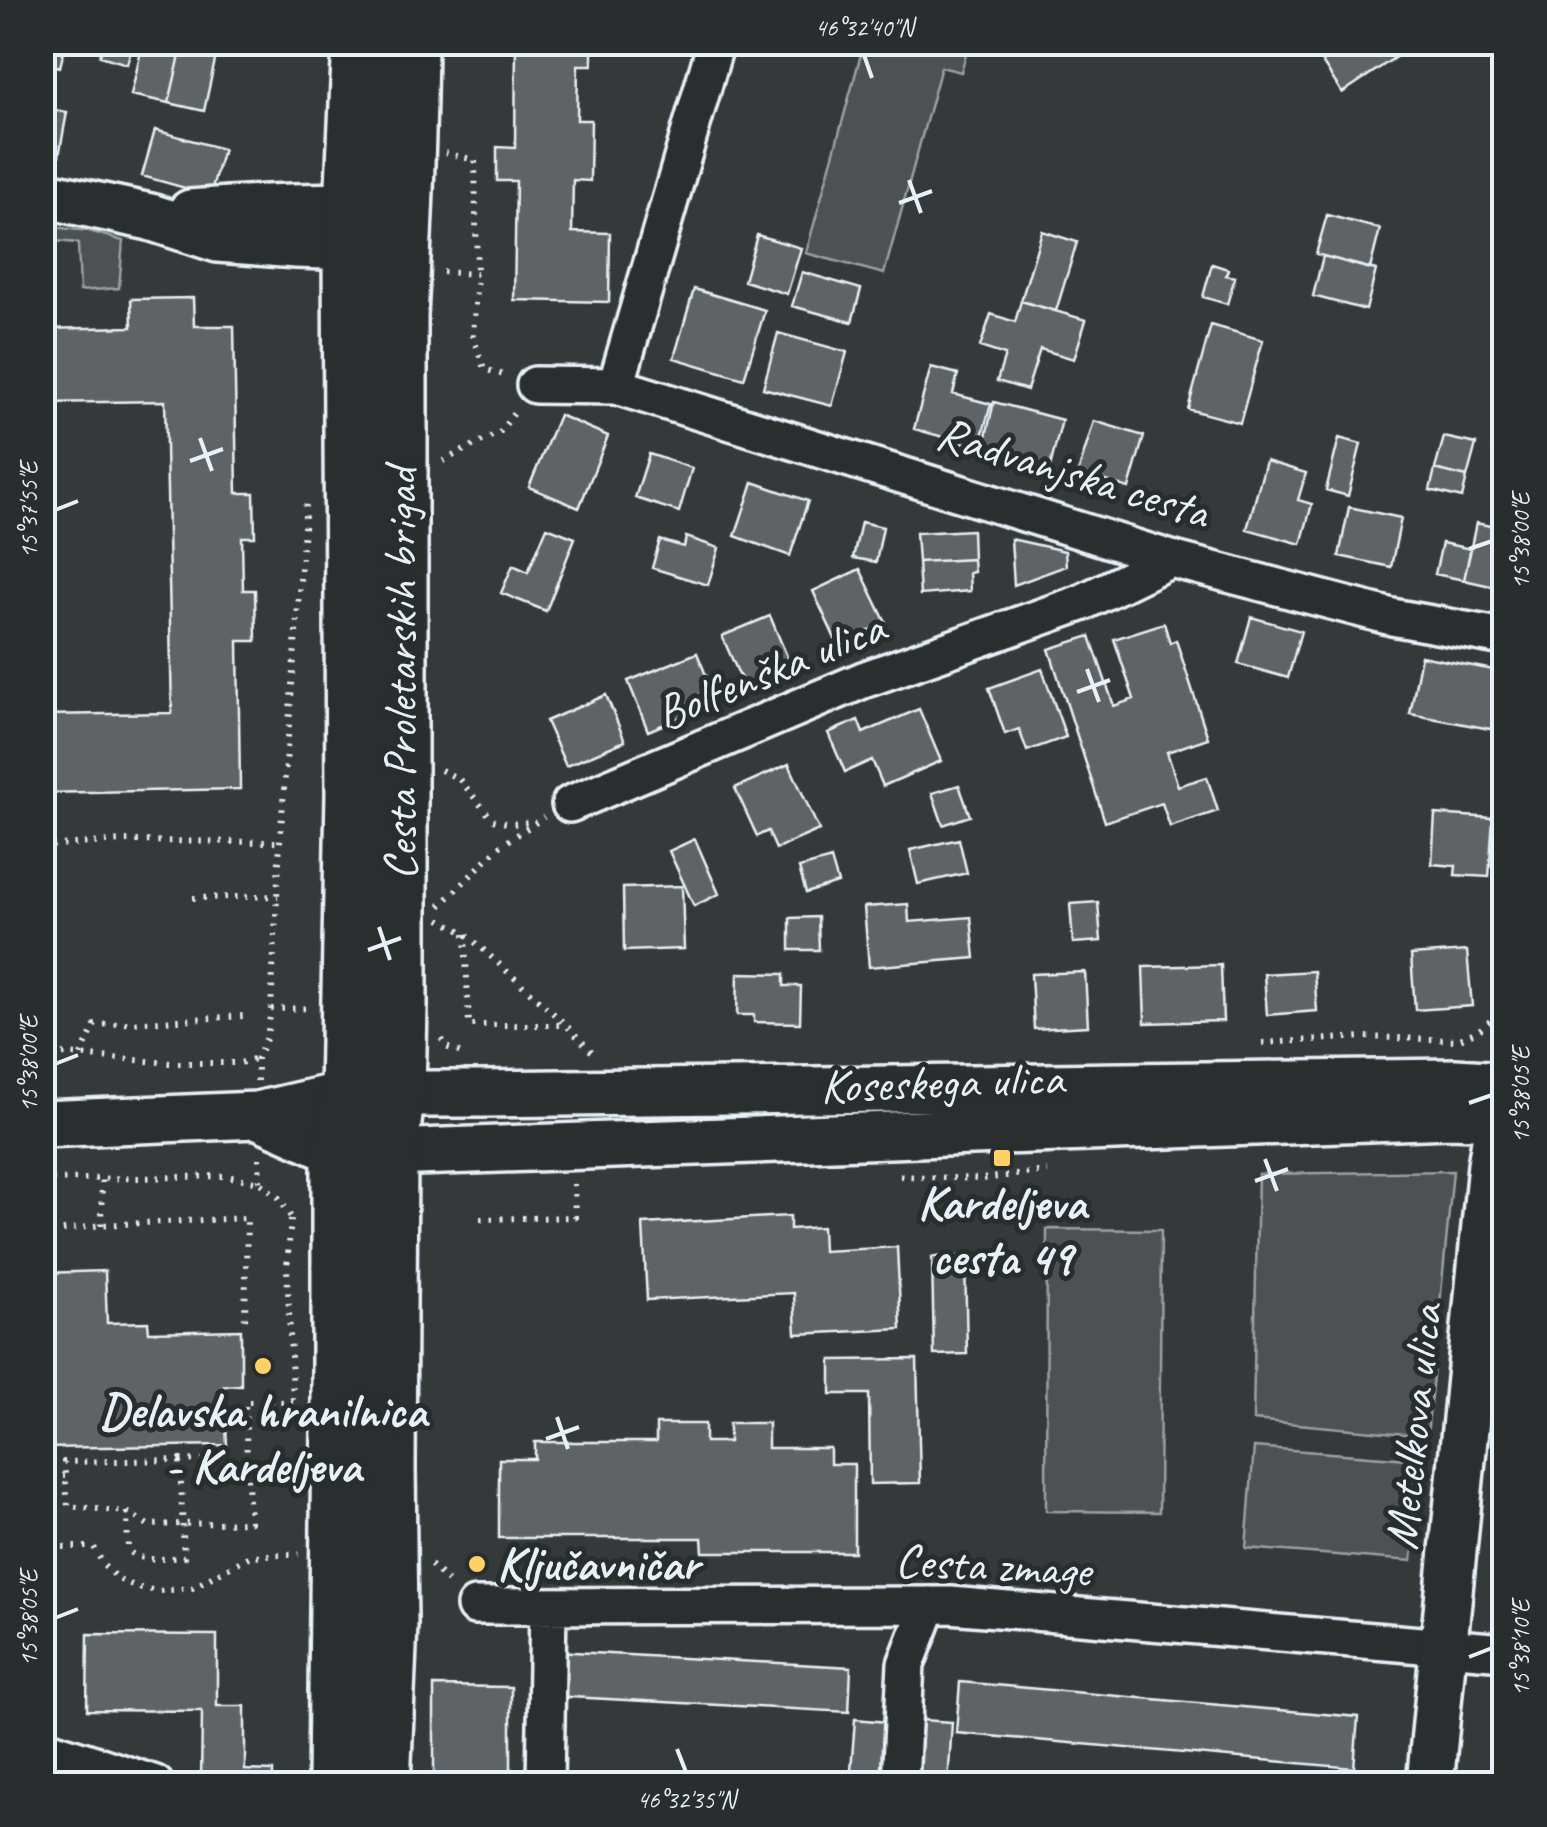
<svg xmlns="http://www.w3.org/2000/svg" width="1547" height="1827" viewBox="0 0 1547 1827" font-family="Caveat,sans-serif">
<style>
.green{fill:#4d5152;stroke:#9aa1a5;stroke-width:2.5}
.building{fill:#5f6365;stroke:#e8f1f8;stroke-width:2.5}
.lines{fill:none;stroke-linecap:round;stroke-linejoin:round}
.minor-casing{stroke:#e8f1f8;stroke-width:42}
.tertiary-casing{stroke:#e8f1f8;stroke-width:52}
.primary-casing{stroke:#e8f1f8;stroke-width:62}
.path{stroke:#e8f1f8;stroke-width:6;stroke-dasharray:2.5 8;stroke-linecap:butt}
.minor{stroke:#2a2d2e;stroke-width:35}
.tertiary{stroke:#2a2d2e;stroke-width:45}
.primary{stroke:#2a2d2e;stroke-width:55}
.ticks{fill:none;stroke:#e8f1f8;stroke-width:4}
.poi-dot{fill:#ffd166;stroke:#2a2d2e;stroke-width:4}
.labels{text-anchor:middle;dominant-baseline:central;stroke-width:10;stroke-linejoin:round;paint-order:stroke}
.street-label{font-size:48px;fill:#e8f1f8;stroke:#2a2d2e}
.poi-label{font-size:48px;font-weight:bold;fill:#e8f1f8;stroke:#2a2d2e}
.neatline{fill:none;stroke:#e8f1f8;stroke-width:4}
.ticks-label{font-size:25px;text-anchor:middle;fill:#e8f1f8}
</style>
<rect width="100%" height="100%" fill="#35393a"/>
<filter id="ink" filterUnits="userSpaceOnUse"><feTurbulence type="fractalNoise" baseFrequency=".01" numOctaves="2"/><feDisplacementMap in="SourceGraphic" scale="20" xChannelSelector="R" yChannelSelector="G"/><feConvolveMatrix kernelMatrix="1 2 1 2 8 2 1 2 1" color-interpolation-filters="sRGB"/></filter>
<g filter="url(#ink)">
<path class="green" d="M864,43h105l-8,29 -20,-5 -57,207 -78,-21z
M43,226l46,5 34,10 -4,47 -39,3 -2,-48 -35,-3z
M1453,1171l-26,265 -174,-16 5,-246z
M1047,1229l114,1 -2,282 -113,-1z
M1254,1447l167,13 -9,101 -166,-13z"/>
<path class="building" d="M42,42h24l-6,25 -18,-5z
M104,42h29l-6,22 -27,-8z
M143,42h40l-14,61 -38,-8z
M183,42h36l-15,69 -35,-8z
M516,42h76v23h-14l-1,55h14l-1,61 -17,-1 -1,52 38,1 -1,69 -95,-2 2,-119h-19v-34l18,1z
M1309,42h109l-76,51z
M42,108l25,4 -8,44 -17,-3z
M155,130l68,19 -13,46 -68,-19z
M1327,215l53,14 -10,40 -54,-15z
M1042,231l35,11 -21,69 -35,-10z
M757,235l44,13 -14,46 -43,-13z
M1323,256l53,14 -10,40 -53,-14z
M1212,264l16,5 -2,6 9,2 -8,27 -24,-7z
M802,272l59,17 -9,33 -60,-16z
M694,289l71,21 -21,69 -70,-21z
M193,298l1,28h40l3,167h17l1,44h-13l1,53h12l1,51h-18l2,148 -198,4v-78l130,-2 -7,-312 -123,2v-74l90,-2 -1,-28z
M1021,301l65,19 -12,39 -34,-10 -13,41 -30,-9 8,-26 -25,-8 11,-33 24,8z
M1211,325l52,15 -23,83 -52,-14z
M778,333l69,19 -15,54 -69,-18z
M931,367l27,7 -5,20 38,10 -12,43 -65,-18z
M994,402l68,18 -12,47 -67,-18z
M559,415l49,21 -29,72 -50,-21z
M1504,416v40l-11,-4z
M1094,421l50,15 -15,52 -51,-15z
M1444,437l32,7 -9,33 -32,-8z
M1339,438l22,6 -13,52 -22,-6z
M649,454l43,14 -13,44 -44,-14z
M1266,461l40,12 -8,27 14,4 -11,40 -54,-15z
M1435,469l32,8 -5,21 -32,-8z
M753,482l55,19 -18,55 -55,-20z
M1349,507l52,11 -10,49 -52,-11z
M861,522l22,5 -7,35 -23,-4z
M1476,523l28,6v60l-40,-9z
M547,527l28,11 -29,73 -45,-18 12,-28 15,7z
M972,530l1,29 -55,3 -2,-29z
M686,537l33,11 -11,37 -56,-17 8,-28 24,7z
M1011,539l54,12 1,15 -52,19z
M1442,543l29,6 -7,31 -29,-6z
M973,559l1,13 -5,1 1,18 -50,4 -2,-33z
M860,569l26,54 -48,22 -25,-54z
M770,616l21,50 -47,20 -22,-50z
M1251,617l50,14 -13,47 -50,-14z
M1164,623l6,20 6,-3 32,98 -41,14 11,34 29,-9 11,34 -48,16 -8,-24 -57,19 -56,-173 41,-13 24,70 20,-7 -20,-60z
M697,653l15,37 -19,7 5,13 -50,21 -20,-50z
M1421,656l83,16v42l-3,17 -91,-17z
M1042,669l24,68 -39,14 -8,-22 -14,5 -16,-46z
M606,695l19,46 -59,25 -20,-45z
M919,709l22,52 -58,25 -11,-26 -27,12 -17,-39 30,-13 5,13z
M789,764l30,66 -43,19 -8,-18 -11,5 -22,-48z
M959,785l11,31 -27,9 -11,-32z
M1435,814l58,4 -4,59 -34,-2 1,-9 -24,-2z
M695,839l24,55 -25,12 -25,-55z
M959,839l8,34 -49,11 -8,-34z
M831,859l7,24 -32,10 -7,-25z
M682,886l2,63 -60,2 -1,-63z
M1098,902l3,39 -28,2 -3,-39z
M908,904l1,18 62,-5 4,41 -106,9 -5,-60z
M818,917l1,33h-29v-32z
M1467,951l5,55 -57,4 -4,-55z
M1221,965l2,56 -78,2 -2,-56z
M1314,971l3,40 -50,4 -3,-41z
M1085,972l3,54 -54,3 -3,-55z
M738,973l46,1v12h17l-1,37 -46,-1v-7h-17z
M790,1216v13l32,-2 1,24 74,-4 4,82 -105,5 -2,-41 -147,7 -4,-76z
M965,1256l2,98 -33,1 -2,-98z
M105,1271l2,52 41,-1 1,10 92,-2v55l-17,1 1,26 4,1v13h-3l1,19 -185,3v-175z
M917,1359l3,124 -50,1 -1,-90h-38v-34z
M729,1423h39v25h62v16h24v88h-151l-1,-14h-203v-79h36v-17h121v-18h49v18h24z
M88,1634l129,1v71h28v64l28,1v13h-72l1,-73 -115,-1z
M555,1651l296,16 -2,45 -297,-16z
M960,1682l398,35 -4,51 -398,-35z
M434,1686l77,1v97h-77z
M1494,1714l10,1v50l-13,-1z
M855,1719l31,3 -5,62h-31z
M921,1720l31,2 -4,62h-32z"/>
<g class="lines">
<g class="minor-casing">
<path id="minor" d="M535,385l81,1 555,173 221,58 112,20
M616,386l100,-344
M570,804l293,-124 218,-77 90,-44
M475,1606l475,-1 554,47
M42,1747l113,37
M545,1784l3,-178
M900,1784l6,-120 23,-59"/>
</g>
<g class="tertiary-casing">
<path id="tertiary" d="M42,194l108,23 68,22 78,6 89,3
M191,213c66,-6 131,-8 196,-6
M257,1115l83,37 49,1 1062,-38 48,2
M42,1124l215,-9 91,-21h133l974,-12 49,3
M1430,1784l61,-619 13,-77"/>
</g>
<g class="primary-casing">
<path id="primary" d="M336,1784l4,-354v-278l8,-58 6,-300 -3,-547 10,-205
M382,1784l7,-160 -2,-156 2,-315 8,-61 2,-86v-690c5,-91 9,-182 10,-274"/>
</g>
<path class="path" d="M445,153l30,7 2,114
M443,272l34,2 -4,62 11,33 20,6
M443,461l57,-29 17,-23
M441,770l18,9 34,41 18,4 21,-2
M42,846l81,-5 157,1
M193,898l85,-2
M440,906l59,-59 45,-30
M440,919l25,14 101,92 29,30
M465,934l4,91h97
M271,1009l40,-1
M442,1039l4,8 18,7
M1262,1043l103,-6 93,3 21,-10 11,-9 14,1
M81,1055l14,-30 149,-9
M42,1056l25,-2 103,9h70l17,-5
M257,1081v-23l10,-21 4,-28 9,-167 26,-340
M259,1158l1,24
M900,1176l82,3 65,-8
M42,1180l184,-4 34,6 19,16 13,21
M291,1219l-4,48 6,135
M480,1219l95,-2 -1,-33
M101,1225l1,-46
M42,1233l59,-8 146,-7 -2,103
M180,1460l67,1 3,61 -102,3 -21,-13 -59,-6 -4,-44z
M247,1461l-2,-59h48
M42,1476h23
M127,1512l1,38c14,14 38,8 56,7l-4,-97
M42,1547h52l10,19 14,13 22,9 19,3 33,-3 58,-32 49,-2
M431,1565l20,19"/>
<use href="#minor" class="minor"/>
<use href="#tertiary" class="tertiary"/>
<use href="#primary" class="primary"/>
</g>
</g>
<path class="ticks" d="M864,55l8,23M909,180l12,33M899,203l33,-12M200,438l12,33M190,461l33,-12M55,510l23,-9M1469,549l23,-8M1087,669l12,33M1077,692l33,-12M379,927l11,33M368,950l33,-12M55,1064l23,-9M1469,1103l23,-8M1265,1159l12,32M1255,1181l33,-12M557,1417l11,32M546,1439l33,-12M55,1618l23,-9M1469,1657l23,-9M677,1749l9,23"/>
<g class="poi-dot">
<rect x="992" y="1148" width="20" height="20" rx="5"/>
<circle cx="263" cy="1366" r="10"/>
<circle cx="477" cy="1564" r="10"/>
</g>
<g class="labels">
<g class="street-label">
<text transform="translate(1073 472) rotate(17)">Radvanjska cesta</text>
<text transform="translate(770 670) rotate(-22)">Bolfenška ulica</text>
<text transform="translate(400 674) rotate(-90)">Cesta Proletarskih brigad</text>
<text transform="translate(942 1082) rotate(-2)">Koseskega ulica</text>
<text transform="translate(1413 1427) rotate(-84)">Metelkova ulica</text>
<text transform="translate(993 1565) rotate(3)">Cesta zmage</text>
</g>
<g class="poi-label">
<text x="1002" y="1203">Kardeljeva<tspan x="1002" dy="55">cesta 49</tspan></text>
<text x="263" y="1411">Delavska hranilnica<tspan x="263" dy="55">- Kardeljeva</tspan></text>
<text x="497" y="1564" text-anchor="start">Ključavničar</text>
</g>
</g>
<rect width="1547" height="1827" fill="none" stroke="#2a2d2e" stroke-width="110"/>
<rect x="55" y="55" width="1437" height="1717" class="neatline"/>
<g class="ticks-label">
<text x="864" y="36">46°32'40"N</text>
<text transform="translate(28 510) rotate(-90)" y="9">15°37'55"E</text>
<text transform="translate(1520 541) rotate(-90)" y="9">15°38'00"E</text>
<text transform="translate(28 1064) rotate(-90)" y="9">15°38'00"E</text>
<text transform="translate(1520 1095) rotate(-90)" y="9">15°38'05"E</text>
<text transform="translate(28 1618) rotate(-90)" y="9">15°38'05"E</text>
<text transform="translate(1520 1648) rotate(-90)" y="9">15°38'10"E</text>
<text x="686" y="1808">46°32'35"N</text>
</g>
</svg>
